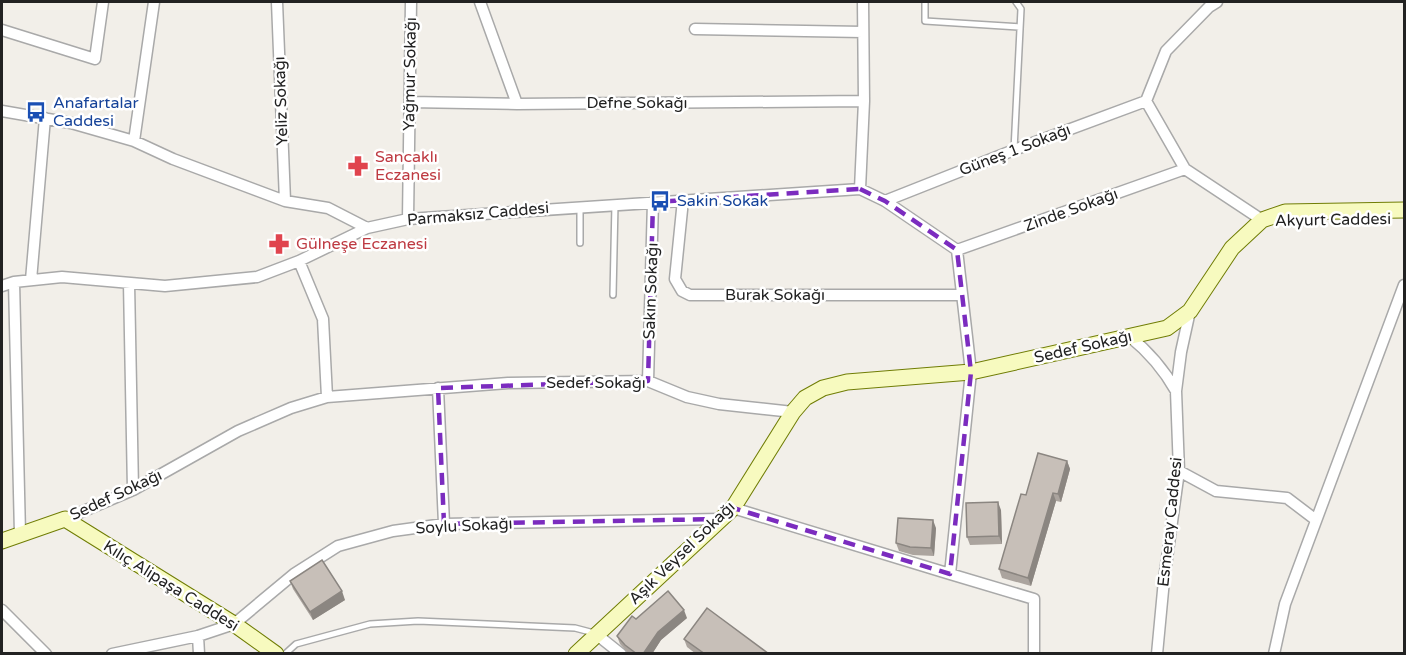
<svg xmlns="http://www.w3.org/2000/svg" width="1406" height="655" viewBox="0 0 1406 655" font-family="'Varela Round',sans-serif">
<style>
.lines{fill:none;stroke-linecap:round;stroke-linejoin:round}
.lane-casing{stroke:#a9a9a9;stroke-width:8}
.street-casing{stroke:#a9a9a9;stroke-width:13}
.secondary-casing{stroke:#707d05;stroke-width:17}
.lane{stroke:#fff;stroke-width:5}
.street{stroke:#fff;stroke-width:10}
.secondary{stroke:#f7fabf;stroke-width:15}
.wall{fill:#aba49e}
.shaded-wall{fill:#8b8681}
.building{fill:#c7bfb8;stroke:#8b8681;stroke-width:1.5}
.marked{fill:none;stroke:#7b2cbf;stroke-width:4.5;stroke-dasharray:12 8;stroke-linejoin:round}
.labels{text-anchor:middle;dominant-baseline:central;stroke-width:5;stroke-linejoin:round;paint-order:stroke}
.street-label{font-size:16px;fill:#222;stroke:#fff}
.transit-label{font-size:16px;fill:#164399;stroke:#fff;text-anchor:start}
.health-label{font-size:16px;fill:#be3a42;stroke:#fff;text-anchor:start}
</style>
<rect width="100%" height="100%" fill="#f2efe9"/>
<g class="lines">
<g class="lane-casing">
<path id="lane" d="M925,2v19l95,6
M1014,150l7,-141 -5,-7
M580,207v36
M613,295l2,-91
M285,654l11,-10 74,-20 48,-3 157,7 19,5"/>
</g>
<g class="street-casing">
<path id="street" d="M277,2l8,199
M480,2l37,102
M695,29l168,3
M2,30l93,29 8,-57
M1146,101l39,68 77,51
M1146,101l20,-50 43,-44 8,-5
M410,102l107,2 347,-3
M2,111l69,12 63,18 39,18 112,42 43,7 39,20
M134,141l20,-139
M860,189l4,-88 -1,-99
M683,200l-8,79 7,12 8,4h272
M885,201l129,-51 132,-49
M408,219l3,-217
M957,250l228,-81
M299,261l24,58 4,78
M31,280l14,-162
M14,282l6,252
M129,283l4,207
M2,286l12,-4 48,-5 103,9 92,-9 42,-16 68,-33 41,-9 452,-30 25,12 72,49 14,122 -21,202 84,25v55
M1129,336c20,16 34,32 47,55
M648,381l5,-179
M438,388l6,136
M1179,471l37,20 71,7 29,22
M733,508l217,66
M65,519l68,-29 105,-59 53,-23 36,-11 181,-14 140,-2 39,16 32,7 74,8
M2,610l44,44
M596,634l25,20
M198,636l1,18
M112,654l86,-18 36,-12 60,-50 44,-28 55,-15 51,-7 277,-5
M1157,654l7,-74 15,-109 -3,-80 5,-39 9,-41
M1274,654l11,-50 119,-319"/>
</g>
<g class="secondary-casing">
<path id="secondary" d="M2,541l63,-22 169,105 42,30
M576,654l157,-146 60,-96 12,-14 18,-10 24,-6 124,-10 196,-44 23,-17 42,-63 30,-28 23,-8 119,-2"/>
</g>
<use href="#lane" class="lane"/>
<use href="#street" class="street"/>
<use href="#secondary" class="secondary"/>
</g>
<path class="wall" d="M1067,461l3,8 -9,33 -5,-1 -25,85 -29,-8 -3,-9z
M1001,510l1,34 -32,1 -3,-8z
M936,528l-2,28 -21,-1 -14,-4 -3,-8z
M290,581l55,19 -32,20 -20,-31z
M687,618l-26,22 -9,14h-23l-9,-10 -3,-8 19,-17z
M684,639l85,15h-73l-9,-7z"/>
<path class="shaded-wall" d="M1067,461l3,8 -9,33 -3,-8z
M1053,493l3,8 -25,85 -3,-8z
M998,502l3,8 1,34 -3,-8z
M933,520l3,8 -2,28 -3,-8z
M342,591l3,9 -32,20 -3,-8z
M684,610l3,8 -26,22 -9,14h-9l15,-22z"/>
<path class="building" d="M1038,453l29,8 -9,33 -5,-1 -25,85 -29,-9 22,-75 5,1z
M998,502l1,34 -32,1 -1,-34z
M898,518l35,2 -2,28 -21,-1 -14,-4z
M322,560l20,31 -32,21 -20,-31z
M668,591l16,19 -26,22 -15,22h-6l-12,-9 -8,-9 15,-20 4,3z
M707,608l62,46h-64l-21,-15z"/>
<path class="marked" d="M860,189l25,12 72,49 14,122 -21,202 -217,-66 -12,11 -277,5 -6,-136 210,-7 5,-179z"/>
<defs>
<g id="bus-bare" transform="scale(1.62)"><path d="M-5-6H5V4H4V6H2V4H-2V6H-4V4H-5ZM-3.5-4V0h7V-4ZM-3.5 1.2v1.5H-2V1.2ZM2 1.2v1.5H3.5V1.2Z" fill="#1a4fb4" stroke="#fff" stroke-width="2.5" paint-order="stroke"/></g>
<g id="pharmacy-bare" transform="scale(1.62)"><path d="M-2-6h4v4h4v4h-4v4h-4v-4h-4v-4h4Z" fill="#e0444e" stroke="#fff" stroke-width="2.5" paint-order="stroke"/></g>
</defs>
<g fill-rule="evenodd">
<use href="#bus-bare" x="36" y="112"/>
<use href="#pharmacy-bare" x="358" y="166"/>
<use href="#bus-bare" x="660" y="201"/>
<use href="#pharmacy-bare" x="279" y="244"/>
</g>
<g class="labels">
<g class="street-label">
<text transform="translate(410 74) rotate(-89)">Yağmur Sokağı</text>
<text transform="translate(281 101) rotate(-92)">Yeliz Sokağı</text>
<text x="637" y="103">Defne Sokağı</text>
<text transform="translate(1015 150) rotate(-21)">Güneş 1 Sokağı</text>
<text transform="translate(1071 210) rotate(-20)">Zinde Sokağı</text>
<text transform="translate(478 214) rotate(-5)">Parmaksız Caddesi</text>
<text transform="translate(1333 220) rotate(-1)">Akyurt Caddesi</text>
<text transform="translate(651 291) rotate(-88)">Sakın Sokağı</text>
<text x="775" y="295">Burak Sokağı</text>
<text transform="translate(1083 347) rotate(-13)">Sedef Sokağı</text>
<text x="596" y="383">Sedef Sokağı</text>
<text transform="translate(116 495) rotate(-25)">Sedef Sokağı</text>
<text transform="translate(1170 522) rotate(-84)">Esmeray Caddesi</text>
<text transform="translate(464 526) rotate(-3)">Soylu Sokağı</text>
<text transform="translate(682 553) rotate(-44)">Aşık Veysel Sokağı</text>
<text transform="translate(171 586) rotate(32)">Kılıç Alipaşa Caddesi</text>
</g>
<g class="transit-label">
<text x="53" y="103">Anafartalar<tspan x="53" dy="18">Caddesi</tspan></text>
<text x="677" y="201">Sakin Sokak</text>
</g>
<g class="health-label">
<text x="375" y="157">Sancaklı<tspan x="375" dy="18">Eczanesi</tspan></text>
<text x="296" y="244">Gülneşe Eczanesi</text>
</g>
</g>
<rect width="1406" height="655" fill="none" stroke="#222222" stroke-width="6"/>
</svg>
